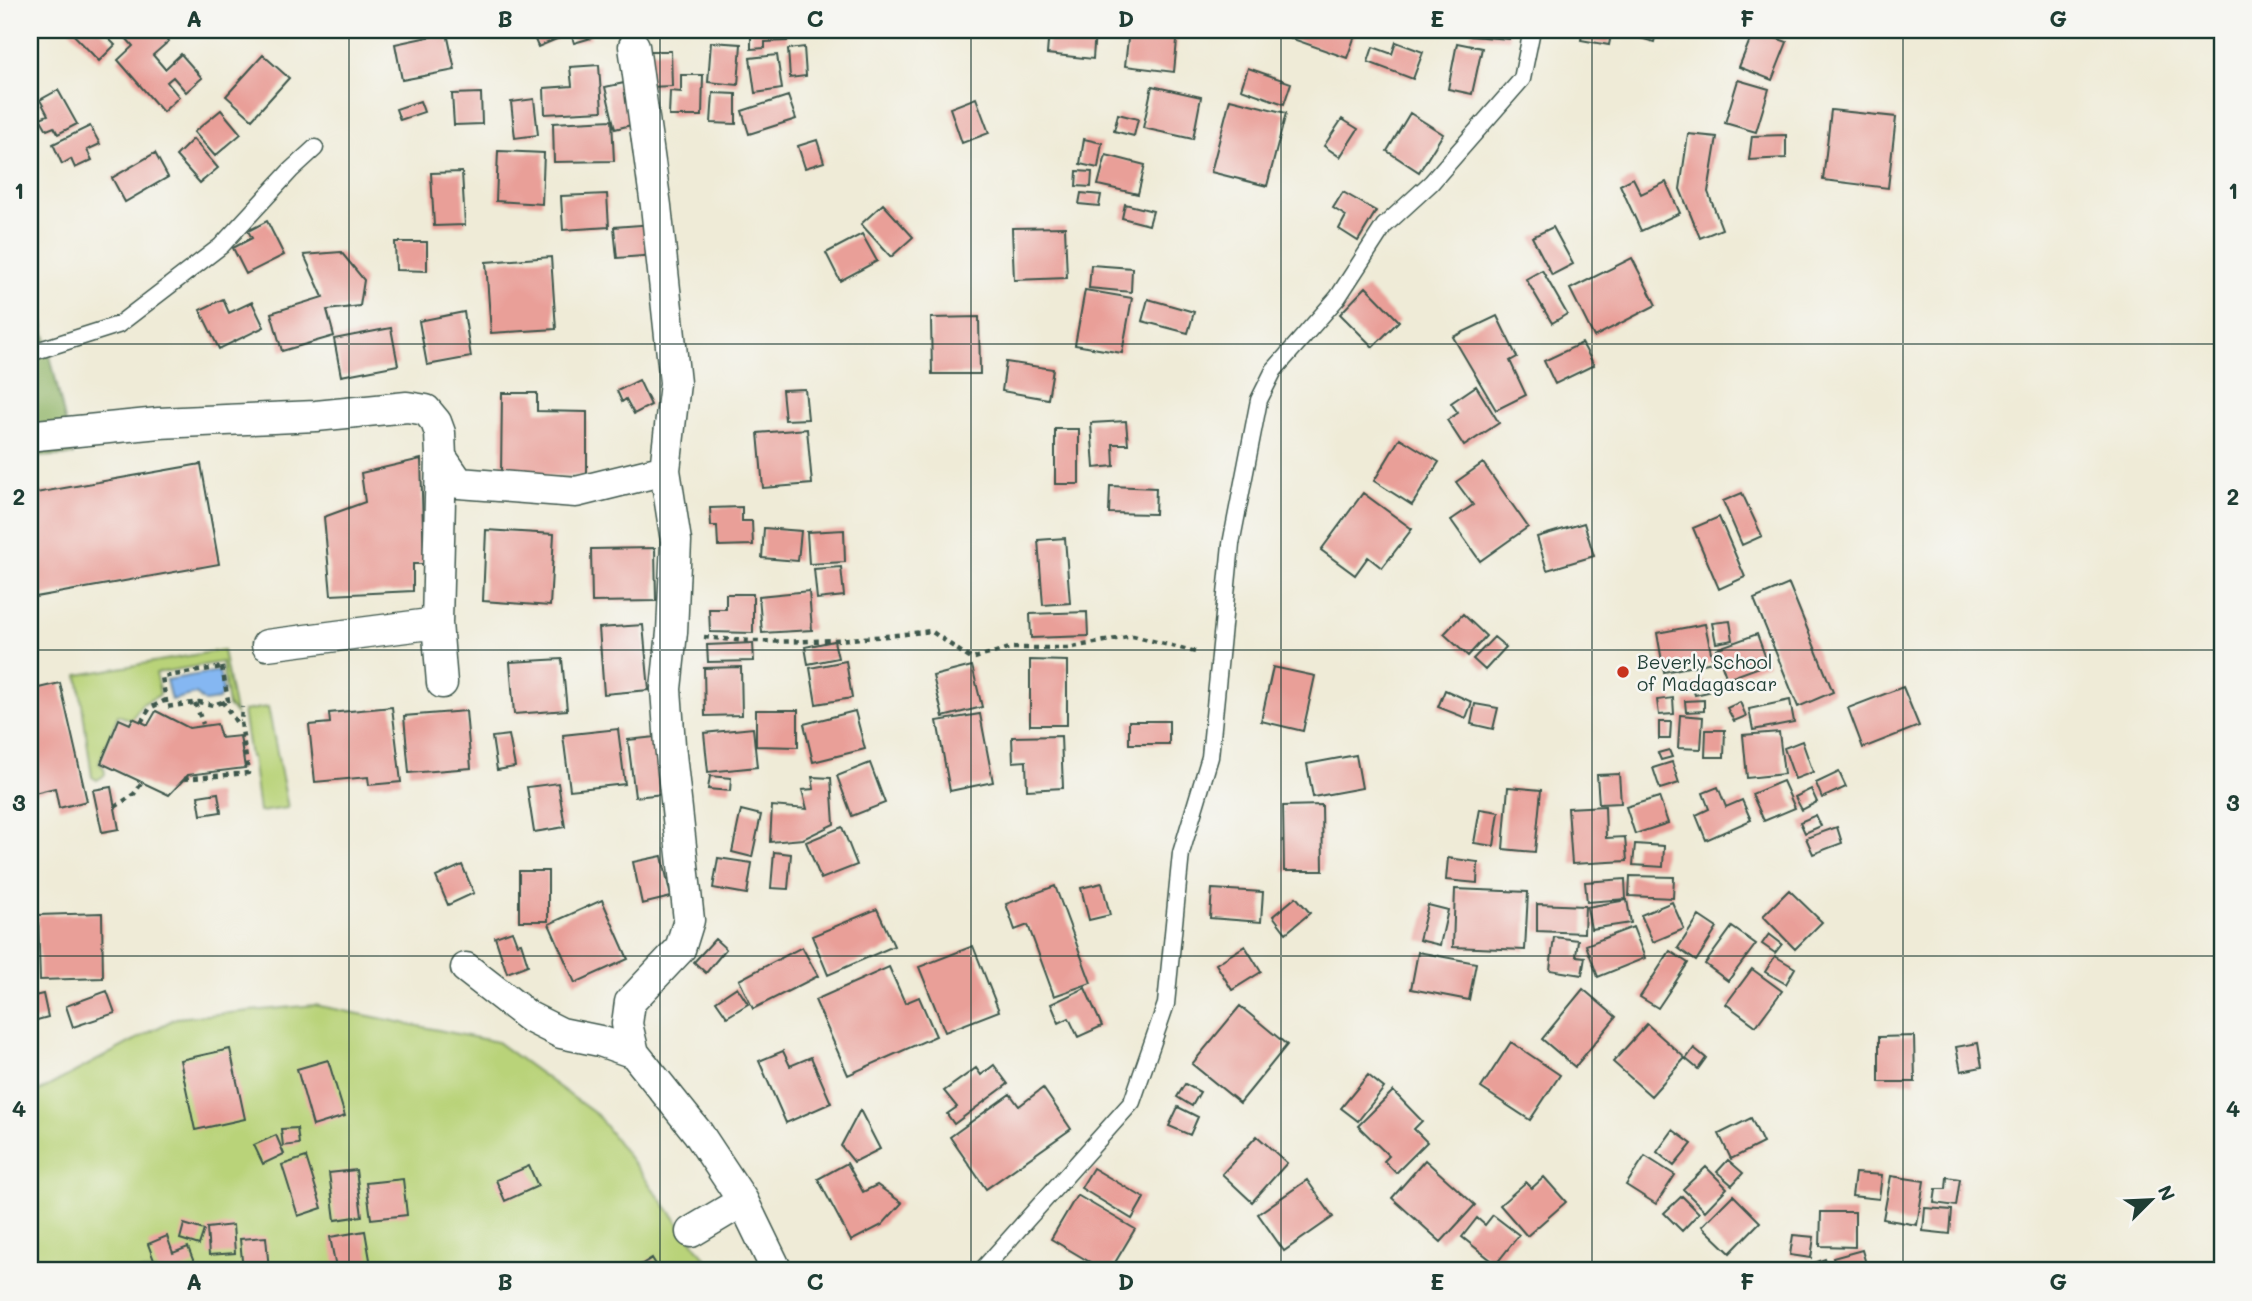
<svg xmlns="http://www.w3.org/2000/svg" width="2252" height="1301" viewBox="0 0 2252 1301" font-family="Mali,sans-serif">
<style>
.green{fill:#b9d379;stroke:#6c8856;stroke-width:2}
.forest{fill:#92b569;stroke:#58794e;stroke-width:2}
.water{fill:#85b7f2;stroke:#527a93;stroke-width:2}
.building{fill:#e99f98}
.lines{fill:none;stroke-linecap:round;stroke-linejoin:round}
.lane-casing{stroke:#3e574c;stroke-width:19}
.street-casing{stroke:#3e574c;stroke-width:33}
.path{stroke:#3e574c;stroke-width:4.5;stroke-dasharray:5 5;stroke-linecap:butt}
.lane{stroke:#fff;stroke-width:16}
.street{stroke:#fff;stroke-width:30}
.grid{fill:none;stroke:#1f3d34;stroke-width:2;stroke-opacity:0.55}
.poi-dot{fill:#c8321e;stroke:#f6f6f2;stroke-width:2.5}
.labels{text-anchor:middle;dominant-baseline:central;stroke-width:5;stroke-linejoin:round;paint-order:stroke}
.poi-label{font-size:19px;fill:#1f3d34;stroke:#f6f6f2;text-anchor:start}
.neatline{fill:none;stroke:#1f3d34;stroke-width:2.5}
.grid-label{font-size:23px;text-anchor:middle;font-weight:bold;fill:#1f3d34}
</style>
<rect width="100%" height="100%" fill="#f6f6f2"/>
<filter id="ink" filterUnits="userSpaceOnUse"><feTurbulence type="fractalNoise" baseFrequency=".0143" numOctaves="2"/><feDisplacementMap in="SourceGraphic" scale="14" xChannelSelector="R" yChannelSelector="G"/><feConvolveMatrix kernelMatrix="1 2 1 2 8 2 1 2 1" color-interpolation-filters="sRGB"/></filter>
<filter id="wash" filterUnits="userSpaceOnUse"><feTurbulence type="fractalNoise" baseFrequency=".00686" numOctaves="4" result="noise"/><feDisplacementMap in="SourceGraphic" scale="28" xChannelSelector="R" yChannelSelector="G"/><feGaussianBlur stdDeviation="1.57" result="paint"/><feColorMatrix in="noise" values="0 0 0 0 0 0 0 0 0 0 0 0 0 0 0 0 0 1.4 0 .05"/><feComposite in="paint" operator="in"/></filter>
<g filter="url(#wash)">
<rect width="100%" height="100%" fill="#efebd7"/>
<path class="green" d="M223,650l12,63 -7,-7 -6,-44 -66,11 4,22 -18,9 -11,16 -13,-5 -19,48 5,5 1,7 -8,5 -5,-3 -14,-102z
M268,707l20,101 -29,4 -7,-55h-2l-7,-46z
M315,1005l182,37 100,73 118,156h-685v-175l146,-78z"/>
<path class="forest" d="M30,203l4,83 39,169 -43,2z"/>
<path class="water" d="M219,671l4,21 -5,8 -13,2 -9,-8 -25,6 -5,-20z"/>
<g id="blocks">
<path class="building" d="M69,30h31l15,15 -16,16z
M135,30h5l3,4 6,-4h11l9,11 -16,14 12,14 16,-15 21,24 -16,14 -13,-15 -6,5 12,15 -16,15 -45,-52 15,-14 -7,-8z
M531,30h30l3,6 -26,11z
M570,30h18l3,8 -17,5z
M751,30h36v11l-22,1v6l-14,1z
M1049,30h46l-2,29 -46,-5z
M1129,30h49l-4,42 -49,-6z
M1293,30h64l-10,28 -57,-20z
M1471,30h38v9l-38,-3z
M1583,30h29l-3,15 -28,-5z
M1628,30h29l-3,12 -27,-8z
M1754,30l33,12 -15,38 -33,-13z
M447,33l8,37 -53,10 -7,-36z
M711,42l30,2 -3,41 -30,-3z
M1396,42l27,10 -10,27 -45,-17 5,-15 19,7z
M1457,43l25,5 -10,46 -24,-5z
M804,47l2,29 -16,2 -2,-29z
M646,51h25l1,35 -24,1z
M263,55l26,23 -37,41 -26,-23z
M777,55l5,34 -27,4 -5,-35z
M599,65l3,46 -57,3 -1,-26 28,-2 -2,-19z
M1248,68l43,15 -7,21 -43,-15z
M681,75h22l-1,41h-33l1,-25 11,1z
M1738,80l31,9 -13,43 -31,-9z
M629,82l10,41 -24,6 -10,-42z
M1152,86l49,11 -8,42 -50,-11z
M58,90l19,34 -19,10 -4,-7 -7,3 -7,-12 8,-3 -8,-15z
M481,93l1,31 -28,1 -2,-31z
M713,93l23,1v30l-25,-1z
M788,96l8,23 -47,15 -7,-23z
M976,98l13,35 -27,10 -12,-35z
M534,99l4,36 -23,3 -4,-36z
M1230,99l56,14 -19,73 -56,-14z
M420,101l4,11 -24,8 -4,-11z
M221,110l20,24 -26,22 -21,-24z
M1831,110l65,7 -8,71 -65,-8z
M1410,113l33,21 -24,38 -32,-21z
M1118,114l20,5 -4,17 -20,-5z
M1342,119l16,10 -18,28 -16,-11z
M612,120l2,41 -60,1 -1,-39z
M90,126l10,18 -13,6 5,10 -17,8 -4,-9 -9,5 -9,-20z
M1688,134l29,3 -9,55 14,37 -22,9 -20,-49z
M1786,135v23l-37,2 3,-24z
M193,139l25,29 -18,15 -24,-27z
M1084,139l18,4 -4,25 -18,-4z
M817,140l7,22 -19,6 -7,-22z
M498,151l46,2 -2,51 -46,-3z
M155,153l13,24 -43,25 -13,-24z
M1106,155l39,10 -7,29 -40,-9z
M1077,171l15,1 -1,15 -15,-1z
M462,172l3,53 -31,1 -3,-53z
M1633,178l8,16 25,-12 14,31 -39,18 -21,-46z
M1343,192l33,19 -18,30 -19,-12 7,-13 -13,-8z
M1081,193l20,2 -2,11 -20,-2z
M607,194l2,33 -46,3 -2,-34z
M883,204l30,33 -22,20 -30,-33z
M1125,204l28,7 -4,14 -27,-7z
M267,221l17,34 -38,19 -13,-26 19,-10 -4,-7z
M654,224l2,31 -39,3 -3,-31z
M1065,227l2,51 -53,2 -2,-52z
M1553,227l20,37 -21,11 -20,-38z
M862,234l15,27 -37,20 -14,-28z
M395,242h32v29l-31,-1z
M341,252l23,28 -4,26 -33,4 7,26 -52,15 -11,-38 52,-16 -19,-42z
M551,257l5,72 -65,4 -5,-71z
M1632,258l24,47 -62,32 -24,-48z
M1091,265l41,3 -1,24 -42,-4z
M1542,270l25,44 -15,9 -26,-44z
M1366,287l33,34 -26,26 -33,-33z
M1085,290l47,8 -10,55 -47,-8z
M223,299l6,14 23,-11 12,25 -45,22 -19,-39z
M1148,299l46,13 -6,21 -46,-12z
M464,312l7,45 -44,8 -8,-44z
M1497,316l20,41 -7,4 16,34 -30,15 -43,-73z
M979,317l1,57h-48l-1,-56z
M391,328l7,37 -57,11 -7,-37z
M1582,343l12,22 -39,19 -11,-23z
M1006,362l47,7 -5,30 -46,-8z
M639,380l12,25 -17,9 -8,-15 -4,3 -5,-11z
M1476,386l23,37 -35,23 -17,-26 11,-7 -7,-10z
M805,389l3,30 -23,1 -3,-30z
M502,393h35v18l50,1v64l-86,-1z
M1126,421l2,23h-15l1,22 -20,2 -3,-45z
M807,429l5,55 -49,4 -5,-55z
M1055,429h24v55h-24z
M1400,438l39,24 -27,43 -38,-24z
M421,459l3,105h-11v27l-82,4 -7,-78 41,-15 -4,-29z
M1483,463l45,64 -48,34 -29,-41 22,-15 -17,-23z
M201,464l18,100 -189,34v-104z
M1110,486l46,2 -1,26 -46,-1z
M1363,493l49,36 -30,39 -14,-11 -13,18 -34,-25z
M1742,493l20,43 -20,9 -19,-44z
M742,507v14h10l1,24 -35,1 -1,-20h-6l-1,-18z
M1719,517l26,60 -26,12 -26,-61z
M1584,523l10,33 -47,14 -10,-33z
M764,528l37,3 -3,30 -36,-3z
M486,530l68,4 -4,72 -67,-5z
M844,530l1,32 -36,2 -2,-32z
M1065,538l5,65 -27,2 -5,-65z
M655,548l1,53 -64,1 -1,-53z
M841,567l3,29 -27,3 -3,-30z
M1789,584l44,108 -35,15 -44,-108z
M809,591l3,39 -50,3 -3,-37z
M726,594h27v39l-43,-1 -1,-23h17z
M1087,612l1,24 -57,2 -1,-24z
M1463,614l23,22 -18,20 -24,-22z
M1730,621l3,19 -17,3 -4,-20z
M1705,624l8,38 -49,10 -7,-39z
M643,625l6,65 -45,4 -5,-66z
M1757,634l11,30 -41,15 -11,-30z
M1494,637l12,10 -21,23 -12,-11z
M834,641l4,17 -30,6 -3,-17z
M753,643l1,18 -46,1 -1,-17z
M562,659l5,51 -53,4 -4,-52z
M1030,660l37,1v64h-37z
M846,661l6,37 -36,6 -6,-36z
M972,666l10,41 -39,10 -10,-41z
M741,667l1,48 -37,1 -1,-48z
M1273,667l42,9 -12,55 -42,-10z
M1705,681l3,11 -13,3 -3,-10z
M60,683l27,118 -28,7 -4,-20 -25,6v-75l2,-1 -2,-28z
M1903,687l16,39 -56,22 -15,-40z
M1445,690l27,12 -6,16 -28,-11z
M1673,698l1,16 -15,1 -2,-15z
M1704,700v11l-18,1 -1,-11z
M1790,700l4,22 -41,8 -4,-21z
M1740,702l6,14 -12,5 -7,-13z
M1475,704l23,4 -5,21 -22,-5z
M392,707l9,75 -32,3 -1,-8 -53,5 -6,-57 21,-2 -1,-10z
M756,710h42v37l-42,-1z
M156,711l33,17 28,-4 4,14 19,-2 5,32 -57,7 -19,20 -68,-32 18,-44 11,5 3,-6 15,7z
M466,711l5,57 -62,5 -5,-57z
M855,711l10,38 -52,13 -9,-38z
M980,714l13,68 -43,9 -13,-70z
M1680,715l23,2 -2,32 -23,-1z
M1129,721h40v23h-40z
M1659,722h12l-1,17h-11z
M753,728l4,39 -49,5 -4,-39z
M618,729l7,55 -55,6 -7,-55z
M1706,730h19l-1,27h-19z
M1779,732l5,42 -37,4 -4,-43z
M509,735l6,32 -18,3 -5,-33z
M1061,736l2,52 -36,2 -1,-29 -13,1 -1,-25z
M655,737l8,57 -28,3 -7,-57z
M1802,741l11,31 -18,7 -11,-31z
M1669,750l3,7 -11,3 -3,-7z
M1356,755l6,33 -49,9 -6,-33z
M1672,762l7,21 -19,6 -7,-21z
M870,763l15,40 -33,13 -15,-40z
M1839,772l7,15 -24,11 -6,-15z
M1619,774l2,29 -22,1 -2,-29z
M710,776l21,2 -1,13 -22,-2z
M812,777l19,1 3,46 -31,15 -33,3 2,-36 35,3 -5,-19 12,-1z
M1783,781l12,27 -31,13 -12,-27z
M558,783l7,44 -31,5 -7,-45z
M111,787l8,42 -17,3 -9,-42z
M1508,787l33,3 -6,62 -32,-3z
M1718,787l8,20 16,-7 9,20 -45,20 -10,-25 13,-6 -6,-16z
M1811,789l6,13 -15,8 -7,-13z
M218,793l3,19 -20,3 -3,-19z
M1659,797l9,26 -33,11 -9,-27z
M1322,805l1,66h-39l-1,-65z
M1605,806l1,32 19,-1 2,24 -55,3 -4,-56z
M1480,809l19,3 -5,34 -20,-3z
M741,810l20,5 -9,42 -20,-5z
M1816,815l5,11 -16,7 -5,-11z
M842,827l15,38 -36,14 -15,-37z
M1837,827l5,16 -29,11 -7,-16z
M1635,844l29,2 -1,21 -30,-2z
M774,852l17,2 -3,35 -17,-1z
M662,856l9,41 -29,7 -9,-42z
M718,858l34,5 -5,31 -34,-6z
M1448,858l30,4 -1,21 -31,-3z
M462,865l12,28 -26,12 -12,-28z
M519,871h29v50h-29z
M1630,876l44,1 -1,21 -44,-2z
M1625,879l1,20 -39,3 -2,-20z
M1102,883l8,32 -21,5 -8,-32z
M1055,886l36,97 -37,13 -26,-71 -13,5 -9,-26z
M1212,889l51,3 -2,30 -51,-4z
M1455,889l73,3 -3,58 -72,-3z
M1789,890l33,32 -27,27 -32,-33z
M1296,897l14,16 -24,20 -13,-17z
M602,900l26,59 -53,24 -26,-59z
M1627,900l4,23 -40,6 -4,-22z
M1672,902l12,27 -31,13 -12,-27z
M1537,904l48,2 -1,27 -47,-2z
M1428,905l20,5 -8,35 -21,-5z
M877,909l17,37 -66,29 -16,-39z
M102,913l1,65 -63,2 -2,-65z
M1699,916l18,12 -21,33 -18,-13z
M1633,927l12,31 -47,19 -12,-32z
M1732,927l24,17 -28,37 -23,-17z
M512,931l5,13 4,-1 7,22 -21,8 -12,-36z
M1769,934l13,10 -7,9 -13,-9z
M1554,937l24,3 -2,16 9,1 -3,18 -32,-5z
M715,939l11,10 -20,24 -12,-11z
M973,946l26,65 -54,21 -26,-65z
M1245,946l16,26 -29,18 -16,-26z
M802,947l16,29 -65,33 -14,-29z
M1670,951l18,12 -30,45 -18,-11z
M1418,952l58,11 -7,37 -58,-11z
M1775,956l20,12 -9,16 -21,-12z
M889,967l16,36 14,-6 17,39 -88,39 -33,-75z
M1752,969l30,22 -26,35 -30,-22z
M737,987l11,17 -21,13 -11,-16z
M1085,988l17,38 -24,11 -9,-19 -10,5 -8,-19z
M1583,989l33,28 -41,50 -33,-28z
M107,991l8,22 -42,14 -7,-21z
M43,994l5,23 -18,5v-25z
M1240,1006l47,39 -47,58 -48,-39z
M1647,1024l38,34 -34,38 -38,-34z
M1914,1036l1,46h-36v-45z
M1511,1042l49,33 -30,45 -49,-32z
M1978,1043l4,24 -21,4 -5,-24z
M1694,1048l12,10 -8,11 -12,-10z
M230,1049l15,70 -50,11 -15,-70z
M783,1051l7,15 21,-9 20,46 -45,20 -27,-62z
M328,1060l17,56 -32,10 -16,-57z
M994,1065l14,19 -54,40 -7,-10 10,-7 -13,-16 32,-23 5,7z
M1368,1075l16,13 -26,33 -17,-13z
M1185,1084l15,8 -8,14 -15,-9z
M1043,1088l28,41 -85,60 -36,-52 60,-43 9,12z
M1393,1091l29,30 -8,8 13,13 -31,31 -12,-12 5,-5 -31,-30z
M1178,1107l20,10 -8,18 -21,-9z
M860,1110l20,39 -26,13 -13,-16z
M1751,1118l12,25 -32,16 -12,-25z
M297,1128l2,16 -16,2 -2,-17z
M1673,1130l19,14 -18,22 -17,-14z
M276,1135l8,19 -21,10 -9,-19z
M1257,1136l30,27 -35,39 -30,-28z
M1645,1156l30,19 -19,29 -30,-19z
M306,1157l16,51 -24,8 -16,-51z
M1425,1160l50,45 -34,37 -49,-44z
M1728,1160l15,13 -11,12 -15,-13z
M847,1163l16,29 14,-7 25,18 -20,22 -31,16 -33,-62z
M529,1166l9,20 -33,15 -9,-21z
M1706,1167l21,21 -22,23 -22,-22z
M1093,1168l51,30 -12,21 -51,-31z
M356,1170l6,46 -27,4 -6,-47z
M1855,1173l27,2 -3,24 -27,-3z
M1891,1176l33,5 -7,44 -34,-6z
M1544,1177l22,25 -39,34 -27,-31 26,-23 6,6z
M1947,1177l13,2 -4,27 -22,-3 2,-14h10z
M403,1179l4,36 -36,4 -5,-36z
M1307,1180l26,37 -49,34 -26,-37z
M1077,1195l58,34 -25,42h-5l-54,-32z
M1733,1195l27,27 -30,31 -28,-27z
M1682,1196l17,17 -17,18 -18,-18z
M1925,1208l27,2 -2,24 -27,-3z
M1821,1212h34v35l-35,-1z
M1493,1215l26,20 -23,29 -34,-27 15,-19 8,7z
M184,1224l20,6 -5,15 -19,-6z
M233,1225l2,28 -26,2 -2,-27z
M365,1231l7,40h-31v-4l-5,1 -6,-31z
M1793,1235l21,2 -3,21 -21,-3z
M167,1236l6,17 15,-6 7,18 -16,6h-21l-10,-27z
M266,1237l3,33 -26,1 -3,-32z
M1862,1250l6,21h-32l-3,-13z
M652,1258l8,13h-29z
M1825,1259l4,12h-28v-3z"/>
</g>
</g>
<g filter="url(#ink)">
<use href="#blocks" fill-opacity="0" stroke="#3e574c" stroke-width="2"/>
<g class="lines">
<g class="lane-casing">
<path id="lane" d="M30,353l88,-28 103,-79 70,-76 24,-22
M981,1271l151,-169 34,-98 15,-151 29,-96 21,-213 28,-144 15,-30 64,-73 46,-71 47,-43 91,-104 10,-49"/>
</g>
<g class="street-casing">
<path id="street" d="M634,46l22,160 19,177 -10,87 11,71 -4,91 -6,57 4,56 19,175 -9,29 -50,53 -3,22 7,29 64,80 45,68 34,70
M30,433l7,2 122,-12 157,-7 91,-9 19,3 10,12 4,11 1,24 18,26 117,9 89,-22
M441,457l-4,166 5,60
M267,645l170,-22
M466,968l63,49 32,16 39,8 34,12
M691,1232l52,-31"/>
</g>
<path class="path" d="M704,637c73,9 154,3 227,-6l40,28 39,-11h57l66,-12 63,16
M222,667l6,33 -15,5 -14,-3 -32,5 -5,-30z
M222,701l15,22 4,-1
M195,703l8,21
M141,722l9,-14 16,-8
M184,779l64,-6 -7,-51 1,-15
M115,807l19,-13 8,-12"/>
<use href="#lane" class="lane"/>
<use href="#street" class="street"/>
</g>
</g>
<path class="grid" d="M349,30v1241M660,30v1241M971,30v1241M1281,30v1241M1592,30v1241M1903,30v1241M30,344h2192M30,650h2192M30,956h2192"/>
<circle class="poi-dot" cx="1623" cy="672" r="7"/>
<g class="labels">
<g class="poi-label">
<text x="1637" y="661">Beverly School<tspan x="1637" dy="22">of Madagascar</tspan></text>
</g>
</g>
<rect width="2252" height="1301" fill="none" stroke="#f6f6f2" stroke-width="77"/>
<g transform="translate(2151 1200) rotate(66)" stroke="#f6f6f2" stroke-width="5" paint-order="stroke">
<path d="M0-5L12 26L0 18L-12 26Z" fill="#1f3d34"/>
<text y="-10" font-size="19" font-weight="bold" text-anchor="middle" fill="#1f3d34">N</text>
</g>
<rect x="38" y="38" width="2176" height="1224" class="neatline"/>
<g class="grid-label">
<text x="194" y="27">A</text>
<text x="505" y="27">B</text>
<text x="815" y="27">C</text>
<text x="1126" y="27">D</text>
<text x="1437" y="27">E</text>
<text x="1747" y="27">F</text>
<text x="2058" y="27">G</text>
<text x="19" y="199">1</text>
<text x="2233" y="199">1</text>
<text x="19" y="505">2</text>
<text x="2233" y="505">2</text>
<text x="19" y="811">3</text>
<text x="2233" y="811">3</text>
<text x="19" y="1117">4</text>
<text x="2233" y="1117">4</text>
<text x="194" y="1290">A</text>
<text x="505" y="1290">B</text>
<text x="815" y="1290">C</text>
<text x="1126" y="1290">D</text>
<text x="1437" y="1290">E</text>
<text x="1747" y="1290">F</text>
<text x="2058" y="1290">G</text>
</g>
</svg>
